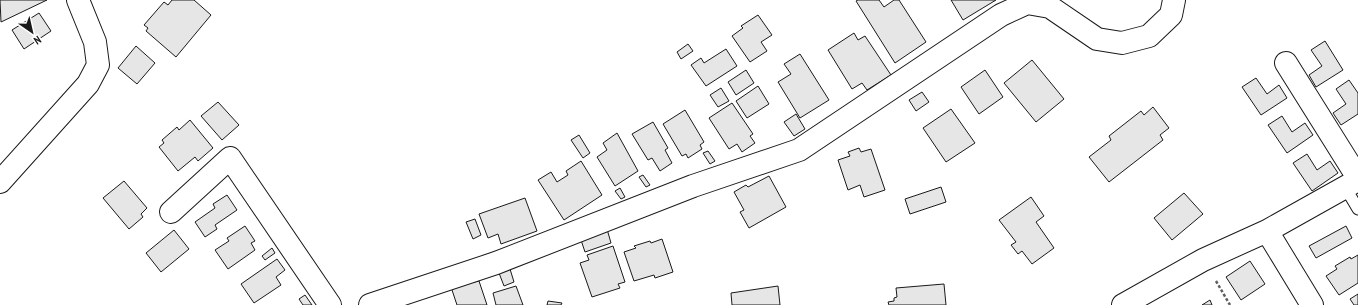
<svg xmlns="http://www.w3.org/2000/svg" width="1358" height="305" viewBox="0 0 1358 305" font-family="'PT Sans Narrow',sans-serif">
<style>
.building{fill:#e6e6e6;stroke:#1a1a1a}
.lines{fill:none;stroke-linecap:round;stroke-linejoin:round}
.service-casing{stroke:#1a1a1a;stroke-width:13}
.minor-casing{stroke:#1a1a1a;stroke-width:24}
.path{stroke:#5f5f5f;stroke-width:2.5;stroke-dasharray:3 2;stroke-linecap:butt}
.service{stroke:#fff;stroke-width:11}
.minor{stroke:#fff;stroke-width:22}
</style>
<rect width="100%" height="100%" fill="#fff"/>
<path class="building" d="M0,0h47l-46,22z
M172,0h22l17,15 -35,42 -30,-26 2,-3 -4,-3 20,-23 4,3z
M858,0h21l5,7 10,-7h5l27,42 -31,21 -39,-62z
M951,0h45l-33,20z
M39,13l12,18 -27,18 -12,-19z
M758,15l14,20 -11,7 6,9 -17,11 -18,-26 11,-8 -2,-2z
M854,33l4,7 7,-4 26,39 -24,15 -5,-7 -10,6 -24,-39z
M1325,41l18,29 -27,17 -7,-12 13,-9 -11,-16z
M688,44l5,7 -12,8 -4,-7z
M136,46l19,17 -18,21 -19,-16z
M726,49l11,17 -31,20 -15,-21 10,-7 3,5z
M800,54l29,46 -29,18 -22,-36 13,-8 -7,-10z
M1032,60l32,39 -28,23 -32,-39z
M746,70l8,13 -18,12 -8,-13z
M985,70l18,27 -24,17 -18,-27z
M1256,78l11,16 12,-9 8,13 -26,17 -19,-28z
M1349,80l9,13v21l-17,11 -8,-12 13,-9 -10,-15z
M758,86l11,18 -22,14 -11,-17z
M721,88l8,13 -11,6 -8,-12z
M922,92l7,10 -13,9 -7,-11z
M218,102l21,23 -17,15 -21,-24z
M732,103l21,31 -3,2 5,7 -13,9 -5,-8 -8,5 -20,-31z
M1153,107l16,21 -9,7 3,5 -54,42 -20,-25 22,-17 -2,-4 32,-25 3,4z
M951,109l24,34 -29,19 -23,-34z
M685,110l19,32 -4,3 2,4 -14,9 -2,-4 -4,2 -19,-32z
M796,114l9,15 -11,7 -10,-14z
M1282,116l10,16 13,-9 8,12 -26,18 -19,-28z
M190,120l23,28 -15,13 -3,-4 -17,14 -19,-24 5,-4 -2,-3 15,-13 2,3z
M653,122l15,26 -3,2 7,13 -12,8 -8,-13 -4,2 -16,-26z
M617,133l21,38 -23,15 -18,-29 10,-7 -4,-7z
M579,135l11,18 -7,5 -12,-18z
M859,148l2,4 10,-3 14,41 -21,7 -4,-12 -12,5 -10,-30 12,-4 -2,-4z
M708,151l7,10 -5,3 -7,-11z
M1307,154l10,16 13,-9 8,12 -26,18 -19,-28z
M581,161l21,34 -38,25 -26,-40 13,-8 6,10 11,-7 -2,-4z
M643,175l7,10 -4,2 -7,-10z
M769,176l17,31 -37,21 -9,-16 4,-2 -10,-18 12,-7 2,2z
M124,181l23,27 -6,6 2,3 -14,12 -26,-31z
M941,187l5,15 -36,12 -5,-15z
M620,188l5,9 -4,2 -6,-8z
M1184,193l19,21 -31,26 -18,-22z
M227,195l10,15 -22,15 2,4 -12,8 -10,-15 20,-14 -2,-4z
M1031,197l13,19 -8,6 18,26 -22,16 -10,-13 -4,3 -7,-9 5,-3 -17,-22z
M525,198l12,33 -36,13 -3,-10 -10,4 -9,-24z
M475,219l6,16 -8,4 -7,-17z
M245,226l10,15 -4,2 4,7 -27,19 -13,-19 14,-9 -2,-3z
M1346,226l6,12 -36,20 -7,-12z
M607,229l4,14 -26,9 -5,-15z
M174,230l15,19 -28,23 -15,-19z
M662,239l11,33 -18,6 -1,-3 -20,6 -10,-29 12,-4 -2,-2 16,-5 1,2z
M613,246l12,36 -7,2 2,4 -28,9 -12,-34 9,-3 -2,-5z
M272,248l3,5 -10,7 -3,-4z
M1358,255v28l-19,12 -13,-19 11,-7 -2,-3 15,-9 1,2z
M277,259l8,11 -9,7 5,8 -27,18 -13,-19z
M1250,261l15,23 -24,16 -15,-23z
M510,269l4,13 -10,4 -5,-13z
M479,281l8,24h-30l-6,-18z
M944,284l2,21h-57l-1,-3 6,-1v-3l3,-1 -1,-9z
M516,286l7,19h-27l-3,-12z
M778,286l2,19h-48l-1,-12z
M1358,294v11h-4l-4,-6z
M305,295l7,10h-9l-4,-6z
M1210,300l2,5h-10z
M548,301l14,2 -1,2h-14z"/>
<g class="lines">
<g class="service-casing">
<path id="service" d="M1345,187l13,22"/>
</g>
<g class="minor-casing">
<path id="minor" d="M1286,63l72,115
M0,182l88,-98 10,-19 -3,-23 -17,-42
M171,212l59,-54 100,147
M1267,231l45,74
M370,305l126,-42 197,-77 106,-36 202,-135 26,-12 23,4 47,32 25,4 27,-7 22,-21 3,-15
M1123,305l80,-45 64,-29 91,-51"/>
</g>
<path class="path" d="M1216,281l14,24"/>
<use href="#service" class="service"/>
<use href="#minor" class="minor"/>
</g>
<g transform="translate(32 32) rotate(146)" stroke="#ffffff" stroke-width="3" paint-order="stroke">
<path d="M0-3L7 15L0 10L-7 15Z" fill="#1a1a1a"/>
<text y="-6" font-size="11" font-weight="bold" text-anchor="middle" fill="#1a1a1a">N</text>
</g>
</svg>
